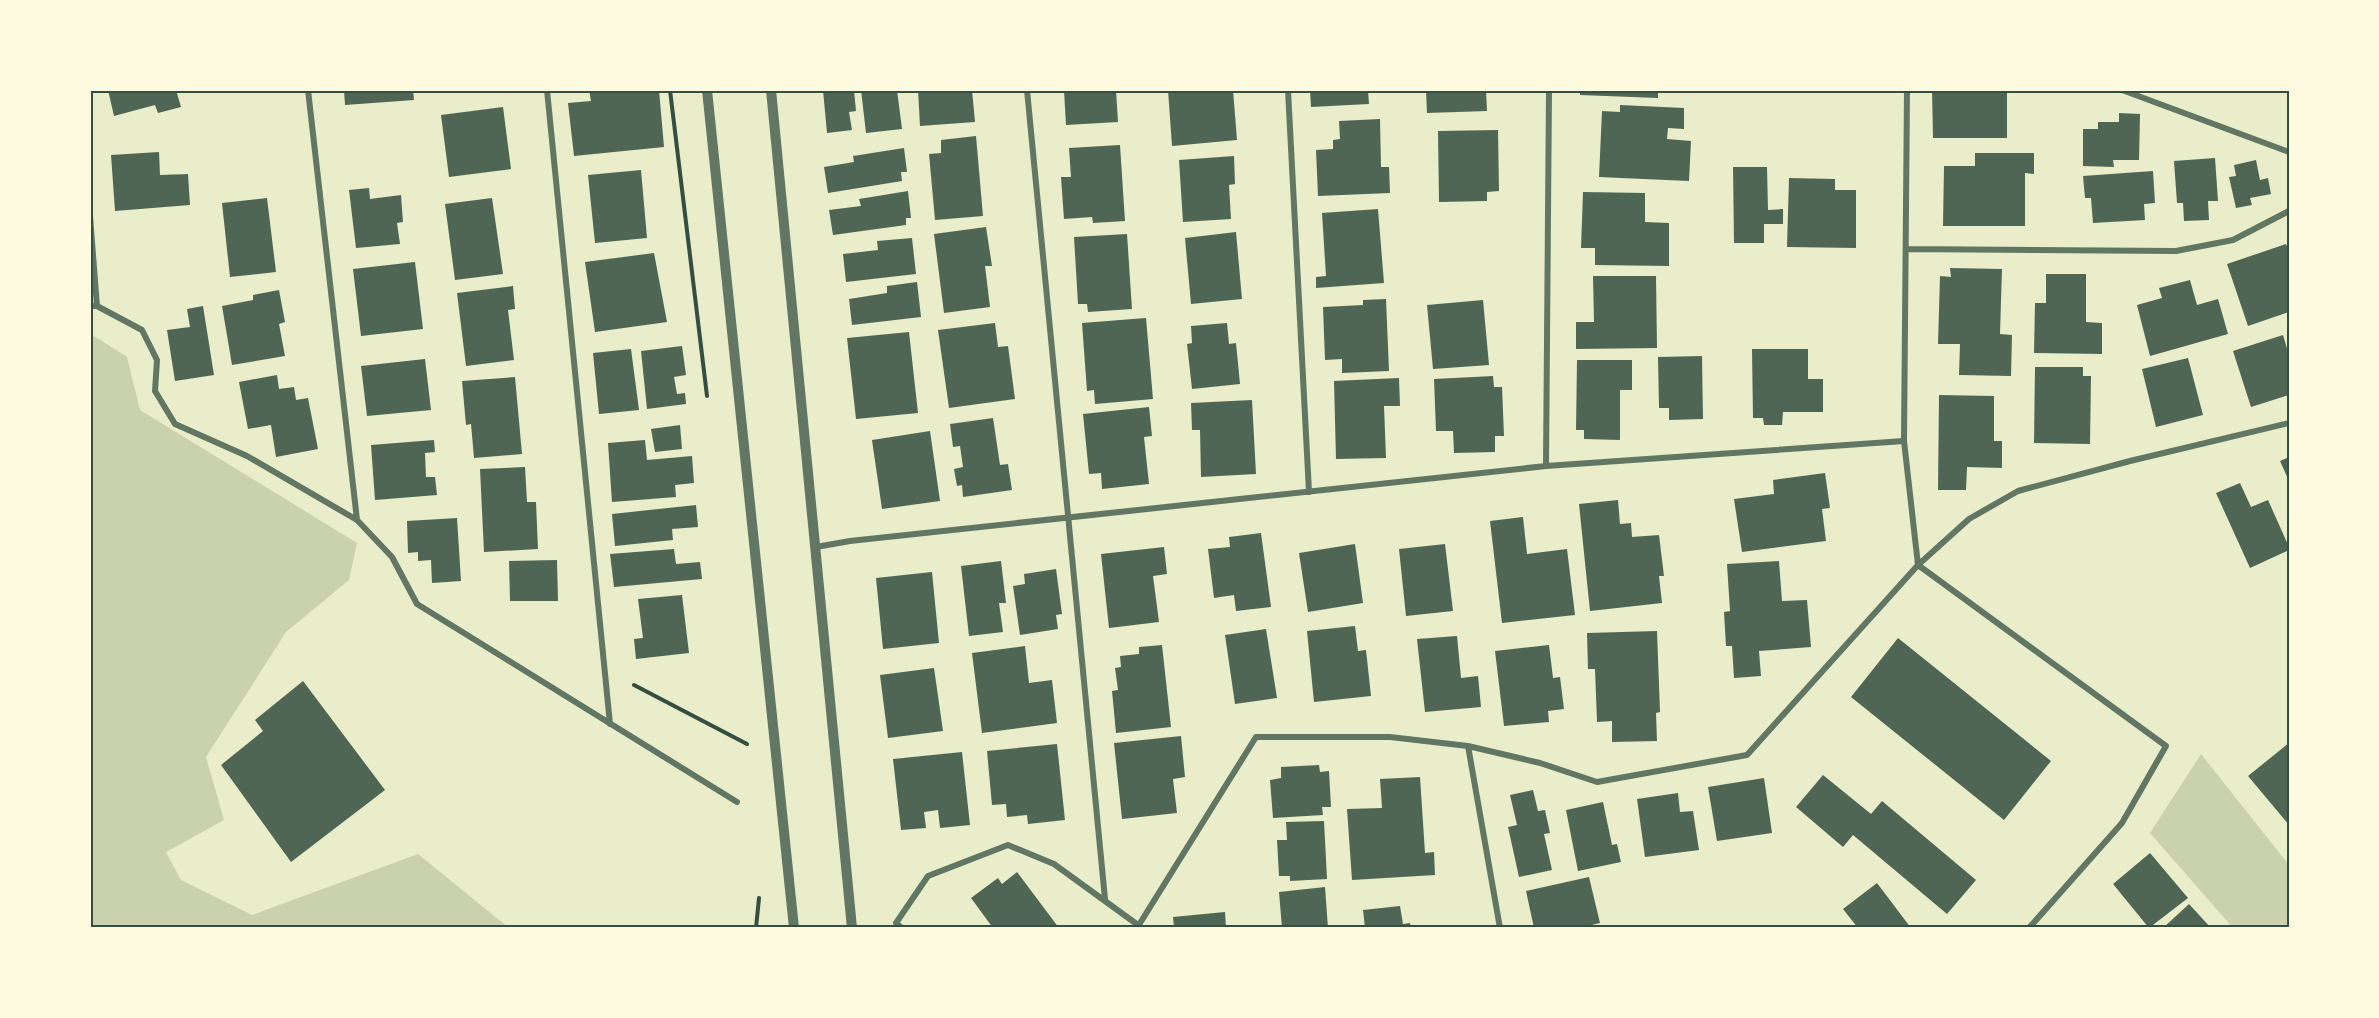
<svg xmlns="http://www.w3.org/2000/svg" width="2379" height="1018" viewBox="0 0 2379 1018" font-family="Cabin,sans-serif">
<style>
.green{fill:#cad2ad}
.building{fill:#4f6655}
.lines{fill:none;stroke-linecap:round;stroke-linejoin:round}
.path{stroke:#344e41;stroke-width:4}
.minor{stroke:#617663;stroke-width:6}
.tertiary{stroke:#617663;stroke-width:10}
.neatline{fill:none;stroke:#344e41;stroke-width:2}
</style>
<rect width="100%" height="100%" fill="#e9edc9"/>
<path class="green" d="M94,336l33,21 13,53 217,133 -8,37 -63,52 -80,125 18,63 -58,32 15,28 71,35 166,-61 91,74h-419v-588z
M2201,754l88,111v63h-56l-83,-95z"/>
<path class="building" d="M108,90h68l5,17 -23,6 -3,-8 -41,11z
M344,90h69l1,10 -69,5z
M589,90h70l5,57 -90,9 -6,-53 23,-2z
M823,90h31l2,21 -7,1 3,18 -25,3z
M861,90h36l5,39 -36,4z
M918,90h54l3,32 -55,4z
M1064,90h52l2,32 -52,3z
M1168,90h65l4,50 -65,6z
M1310,90h58l1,14 -58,3z
M1426,90h60l1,21 -60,2z
M1580,90h78v8l-78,-3z
M1932,90h75v48h-74z
M1620,105l64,3v21l-16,-1 -1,11 24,2 -2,40 -90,-4 3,-66 18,1z
M503,107l8,62 -62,8 -8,-62z
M2119,113l21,1 -1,46h-26l1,7 -31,-1v-37h15v-7h21z
M1380,119l1,48h8l1,26 -72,3 -2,-46 17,-1v-9l7,-1 -1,-18z
M1498,130l1,61 -12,1v9l-48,1 -1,-71z
M976,136l7,80 -48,4 -6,-66 12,-1v-13z
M1120,145l5,76 -32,2 -1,-6 -28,2 -3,-42h10l-2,-29z
M904,148l3,24h-6l1,9 -74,12 -4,-26 30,-5 -1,-6z
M159,152l1,23 28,-1 2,31 -75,6 -4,-56z
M1975,153h59v21l-9,-1v53h-82l1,-60h31z
M1234,156l1,28 -6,1 2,34 -48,3 -4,-62z
M2215,158l3,43h-10l1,19 -25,1 -1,-18h-6l-3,-42z
M2256,160l4,20 8,-2 3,16 -21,4 2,7 -16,3 -7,-31 7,-1 -2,-11z
M1733,167h34l1,43 15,-1v15h-19v19h-30z
M641,170l6,68 -52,5 -7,-68z
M2153,171l2,32 -11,1 1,16 -52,3 -2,-25h-6l-2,-22z
M1789,178l46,1v11h21v58l-69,-1z
M369,188l1,11 31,-4 2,27 -6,1 3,21 -44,4 -7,-58z
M908,191l3,27h-5v7l-73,10 -4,-25 32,-4 -2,-7z
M1583,192l62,1v29l24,1v43l-74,-1v-17h-14z
M267,198l9,74 -46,5 -8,-74z
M492,198l11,76 -48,6 -10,-76z
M1378,209l6,74 -68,5v-11l10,-1 -4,-63z
M986,227l6,39h-7l5,41 -46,6 -10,-79z
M1236,232l6,67 -51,5 -6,-66z
M1127,234l5,75 -44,3 -1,-8h-9l-4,-67z
M912,238l4,36 -70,8 -3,-28 35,-4 -1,-9z
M2286,244l3,8v60l-41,14 -21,-62z
M654,253l13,69 -72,10 -10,-70z
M415,262l8,67 -62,7 -8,-67z
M1950,268l52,1 -2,65 12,1 -1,41 -52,-1 1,-31h-22l2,-68 11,1z
M2046,274h40v48l16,1v31l-68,-1 1,-50h11z
M1593,276h63l1,72 -81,1v-27h18z
M2190,280l7,25 21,-6 10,35 -78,22 -13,-51 25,-7 -3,-10z
M917,282l4,35 -69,8 -3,-26 38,-6v-7z
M513,286l2,23 -7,1 6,50 -48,6 -9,-73z
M279,290l6,32 -6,2 6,32 -53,9 -10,-59 31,-6v-5z
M1386,299l3,72 -47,2v-14l-17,1 -2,-53 40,-2v-5z
M1483,300l6,65 -56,4 -6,-64z
M203,306l11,69 -39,6 -8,-51 23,-3 -3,-18z
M1146,318l7,81 -58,5 -1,-14 -7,1 -5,-68z
M995,323l3,24 10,-1 7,53 -66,9 -11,-78z
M1227,323l2,21 7,-1 4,41 -48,5 -5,-45 5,-1 -1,-17z
M909,332l9,81 -62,6 -9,-81z
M2283,335l6,20v40l-38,12 -18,-56z
M682,346l4,29 -12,2 3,17 8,-1 1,11 -39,5 -6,-58z
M631,349l8,61 -40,4 -6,-61z
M1752,349h56v30h15v33h-40l-1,13h-18l-1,-7h-10z
M1702,356l1,63 -34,1v-12h-10l-1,-51z
M2188,358l15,57 -47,12 -14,-58z
M425,359l6,51 -64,6 -6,-50z
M1577,360h55v30h-12v50l-36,-1v-9h-8z
M2035,367h48v9h8l-1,68 -56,-1z
M277,375l2,14 15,-2 2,13 12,-2 10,51 -42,8 -5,-32 -23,4 -9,-47z
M1493,376l1,11h8l2,49h-9v16l-41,1 -1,-22h-17l-2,-52z
M515,377l7,77 -48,4 -3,-34 -5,1 -4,-44z
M1399,378l1,28h-16l2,52 -50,1 -2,-78z
M1939,395l55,1v45h8v27l-35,-1 -1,23h-28z
M1252,400l4,74 -55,3 -1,-47h-8l-1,-27z
M1149,407l3,29 -8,1 5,47 -47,5 -1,-16 -12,1 -6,-60z
M993,418l7,47 8,-1 4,26 -49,7 -1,-12 -5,1 -3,-17 9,-2 -3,-21 -7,1 -3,-23z
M680,425l2,24 -27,3 -4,-23z
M930,431l10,70 -58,8 -10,-69z
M434,440l1,12 -10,1 1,24h9l2,18 -62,5 -4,-55z
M645,440l2,20 45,-4 2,27 -19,2 1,12 -64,5 -4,-59z
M2289,457v24l-9,-20z
M525,467l2,35h9l2,47 -54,3 -4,-83z
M1825,473l5,35 -8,1 4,32 -84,11 -8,-53 40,-5 -1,-14z
M2240,483l11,24 17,-7 21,47v3l-39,18 -34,-75z
M1618,500l2,24 11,-1 1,14 27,-2 5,41h-5l3,27 -72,8 -11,-107z
M696,505l2,22 -26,2 1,11 -58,6 -3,-32z
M1523,517l4,37 40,-5 8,66 -73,8 -12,-102z
M457,518l4,63 -29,2 -1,-23 -13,1v-9l-10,1 -1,-32z
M1261,533l10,74 -35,4 -2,-16 -20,3 -6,-49 22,-2 -1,-10z
M1355,544l8,59 -55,9 -9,-59z
M1445,544l8,67 -47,5 -7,-67z
M1164,547l3,27 -14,2 6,46 -50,6 -8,-74z
M674,549l2,15 24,-2 2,17 -88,8 -4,-33z
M557,560l1,41h-48l-1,-40z
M1001,561l5,42h-7l4,29 -34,4 -8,-70z
M1779,561l3,40 25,-1 4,47 -52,4 2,25 -27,2 -2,-32h-6l-2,-34 6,-1 -3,-47z
M1056,569l6,45 -6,1 2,14 -38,6 -7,-49 12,-2 -1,-10z
M932,572l7,71 -56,6 -7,-71z
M682,595l7,58 -53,6 -2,-20 9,-1 -5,-39z
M1355,626l3,25 8,-1 5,46 -57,6 -7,-71z
M1266,629l11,69 -42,6 -10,-69z
M1657,631l3,81 -4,1 1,28 -45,1v-21l-15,1 -2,-53h-7l-1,-36z
M1457,636l4,42 17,-2 3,31 -56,5 -8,-73z
M1898,638l153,123 -47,59 -153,-123z
M1162,645l9,82 -55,6 -4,-42 6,-1 -3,-22 6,-1 -1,-11 19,-2v-7z
M1549,645l4,33 7,-1 4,32 -16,2 1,11 -45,4 -9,-75z
M1025,646l4,37 23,-3 5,43 -75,10 -10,-80z
M934,668l9,63 -55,7 -8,-63z
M303,681l82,109 -94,72 -70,-97 42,-34 -8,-11z
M1181,736l4,41 -12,2 4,34 -55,6 -8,-76z
M2289,743v82l-41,-49z
M1057,744l8,76 -37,4 -1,-9 -20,2 -1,-13 -14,1 -5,-54z
M962,752l8,73 -30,3 -2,-18 -14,2 2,16 -25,2 -8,-71z
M1319,765l1,7 9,-1 2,36h-9l1,8 -50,3 -3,-38 11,-2v-11z
M1823,775l48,39 11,-13 94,79 -29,34 -94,-79 -10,12 -47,-40z
M1420,777l5,76 9,-1 1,23 -83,5 -5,-71 35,-1 -2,-29z
M1764,778l8,55 -55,8 -9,-54z
M1533,790l5,21 7,-1 5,23 -6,1 8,36 -33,7 -11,-50 9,-2 -7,-30z
M1678,793l2,19 13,-1 6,39 -54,7 -8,-58z
M1603,802l9,43 5,-1 4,18 -43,9 -12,-61z
M1324,821l3,58 -37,2v-5h-11l-2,-36h10l-1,-18z
M2150,853l38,45 -39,30 -36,-44z
M1017,872l42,56h-66l-22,-30 27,-20 4,6z
M1589,877l11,46 -21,5h-45l-8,-37z
M1877,883l34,45h-53l-15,-19z
M1325,887l3,41h-46l-3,-36z
M2189,904l22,24h-48z
M1400,906l3,18 7,-1 1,5h-46l-2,-18z
M1225,912l1,16h-52l-1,-11z"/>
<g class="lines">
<path class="path" d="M670,90l37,306
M634,685l113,59
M756,928l3,-30"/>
<path class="minor" d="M308,90l49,430
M547,90l63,634
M1027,90l78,809
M1288,90l21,402
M1907,90l-3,351 14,124 248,181 -44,77 -93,105
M2122,90l167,62
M90,216l7,90
M1906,249l270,2 57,-11 56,-29
M90,306h7l45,24 15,30 -2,31 20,33 72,32 110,64 35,37 25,47 320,198
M1546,466l3,-376
M816,547l34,-6 696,-75 358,-25
M1468,746l32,182
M902,928l-6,-5 32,-47 80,-31 46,19 84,61
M1137,928l119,-191h134l78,9 72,17 57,19 150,-27 171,-190 51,-46 49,-28 112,-30 159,-38"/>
<path class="tertiary" d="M707,90l87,838
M771,90l81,838"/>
</g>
<rect width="2379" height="1018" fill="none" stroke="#fefae0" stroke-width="183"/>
<rect x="92" y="92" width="2196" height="834" class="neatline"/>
</svg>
